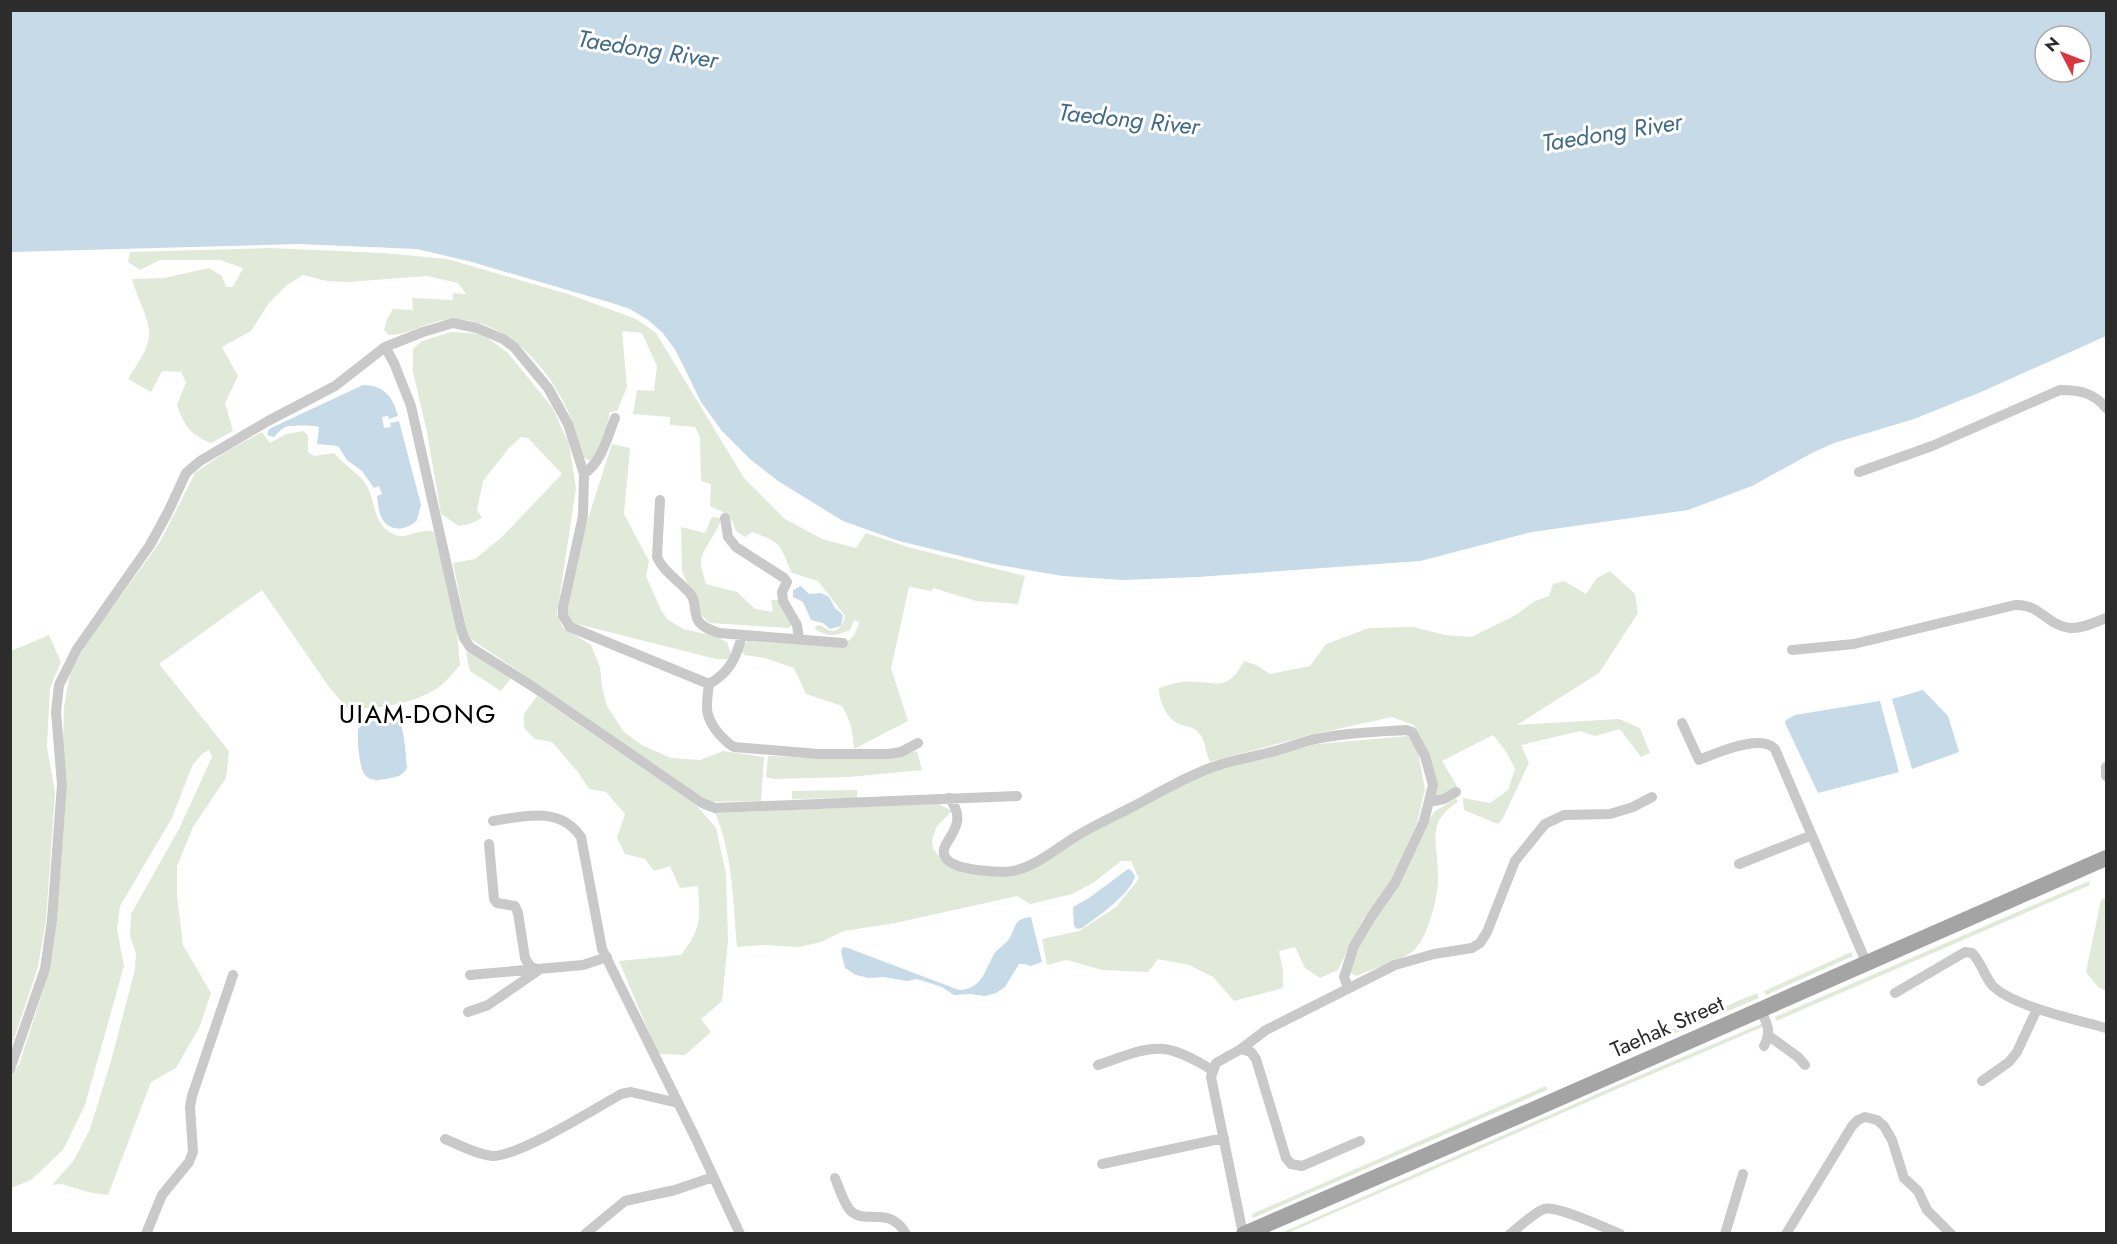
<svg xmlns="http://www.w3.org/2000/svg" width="2117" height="1244" viewBox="0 0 2117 1244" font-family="Jost,sans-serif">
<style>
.green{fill:#e1e9d9}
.water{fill:#c6dae8;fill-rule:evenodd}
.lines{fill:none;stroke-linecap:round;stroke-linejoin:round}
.minor{stroke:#c9c9c9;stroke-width:10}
.primary{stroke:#a4a4a4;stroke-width:16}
.labels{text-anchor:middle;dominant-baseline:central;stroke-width:6;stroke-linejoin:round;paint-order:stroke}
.street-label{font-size:22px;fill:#2c2c2c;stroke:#fff}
.water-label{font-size:24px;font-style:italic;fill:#406a87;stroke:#fff}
.quarter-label{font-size:26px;letter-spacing:1.5px;fill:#000;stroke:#fff}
</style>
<rect width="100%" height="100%" fill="#fff"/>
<path class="green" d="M270,248l114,5 63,6 121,35 68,25 20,14 88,145 41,41 37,20 34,9 10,-15 45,15 114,28 -7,28 -42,-3 -43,-13 -1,3 -23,-4 -18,81 17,53 -54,28c-1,-16 -3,-28 -12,-43l-36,-12 -12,-26 -29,-10 -21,-3 -3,-6 8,-10 93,7c9,-6 15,-13 17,-24l-5,-2 -4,10c-14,6 -21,8 -35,-1l1,-3 4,-1c14,10 21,7 25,-9l-27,-35 -26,-8c-13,-28 -8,-30 -40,-41l-7,5 -9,-6 -4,-10 -7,-8 -15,-7 1,-22 -10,-3 -1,-44 -5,-10 -25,-2v-8l-37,-3 4,-24 17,1 3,-25 -15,-33 -20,-2 5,56 -10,24 -7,1c-4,17 -7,37 -20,49l-7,-4c-5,-16 -9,-33 -16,-48 -20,-43 -61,-89 -113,-90 -24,0 -43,16 -65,16l-5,-5 3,-11 6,-10 20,1 -1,-12 41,2v-7l13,1 -8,-11 -31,-7 -79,6 -21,-1 -24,-6 -16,10 -18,18 -18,28 -29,16 16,29 -13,27 8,28 -22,12c-21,-8 -27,-18 -34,-38l9,-23 -5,-10 -19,-1 -11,21 -23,-13c7,-12 19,-27 21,-42 2,-18 -13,-40 -17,-58l32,-1 45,-10 13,8 4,11h7l10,-19 -23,-8h-60l-20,10 -12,-8 2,-10z
M451,332l31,2 25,18 45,55 17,37 7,44 -19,126 5,13 29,18 9,22 2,20 5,19 17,26 18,13 29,13 29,2 23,-9 41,6 -3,44 -57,1 -140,-100 -96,-65 -15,-74 22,-4 27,-22 60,-63 -34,-36 -7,-1 -12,11 -26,33 -6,29 5,8 -12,6 -11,2 -18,-12 -14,-82 -14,-60v-23l9,-8z
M304,431l4,5v16l6,4 20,-3c10,12 25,20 33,33 9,17 6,39 26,48 14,7 25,-7 41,-2l22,90 4,43c-9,11 -18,22 -31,28 -23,12 -57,17 -82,15l-18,-21 -67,-97 -103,74 70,87 -3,27 -33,49 -16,39v30l6,49 28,48 -11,33 -24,42 -25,14 -43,113 -20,-3 -26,-8 -10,1 22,-25 16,-31 21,-68 24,-91 1,-17 -6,-17 1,-22 48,-85 33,-72 -3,-7 -7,4 -10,12 -20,52 -52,88 -3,23 7,37 -39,139 -22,45 -32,30 -20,8 -1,-113 9,-10 31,-96 7,-50 10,-138 -4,-39 1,-35 6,-33 17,-32 73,-100 35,-69 32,-22 35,-19 8,11 16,-9z
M612,444l18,4 -6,66 25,47 -3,15 15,34 6,9 16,10 32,7 12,6 4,12 -3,5h-12l-143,-36 -5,-7 -1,-9 17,-76z
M712,517l9,1c-3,17 -20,29 -20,46 0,6 4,14 5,20l31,8 18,17 18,3 -2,-12h8l13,24 -3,4 -79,-5 -8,-7 -20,-45 -1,-44 24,6z
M1610,571l25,23 3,19 -39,60 -82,52 102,-6 21,9 10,25 -9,4 -21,-28 -25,7 -15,-5 -59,14 8,18 -27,57 -4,4 -34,-14 -1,-12 27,5 18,-13 7,-21 -8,-16 -14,-18 -51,26 15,25 -9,7 -14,3 -6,-43 -14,-28 -22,-8 -82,18 -100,27c-5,-10 -4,-23 -13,-31 -4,-4 -13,-5 -18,-7 -13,-6 -20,-23 -20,-36 7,-2 16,-5 23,-6 30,-3 44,14 62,-21l12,4 14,9 40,-8 16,-22 43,-16 44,-1 32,8 26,2 43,-21 21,-15 14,-5 4,-12 11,-3 22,13 11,-16z
M49,635l12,27 -11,26 -3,59 8,46 -9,127 -8,47 -27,81v-397z
M470,651l42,26 -11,14 -31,-20 -4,-18z
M537,696l159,109 20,23 10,46 2,67 -6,60 -21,18 10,13 -26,23 -27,-1 -39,-93 62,-6c21,-27 19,-36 17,-69l-18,2 -10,-22 -16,5 -9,-12 -20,-5 -8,-16 8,-24 -19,-22 -17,-3 -11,-17 -26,-30 -17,-3 -11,-11v-14z
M1408,736l10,16 7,37 -8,34 -25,57 -29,39 -25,51 -18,8 -15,-10 -10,-21 -16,4 4,21v16l-49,13 -21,-24 -24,-12 -31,-6 -10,13 -46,-2 -35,-10 -20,5 -5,-26 37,-8 37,-24 23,-28 -8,-18h-10l-28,22 -21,11 -42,10 -13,-8 -122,27 -51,8 -23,11 -22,5 -34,-2 -28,2c-4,-45 -4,-92 -22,-134l224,-9 13,7 -15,15 -5,13 1,10 10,12 60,15 153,-78 63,-30 98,-24z
M917,751l5,19 -73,7 -76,2 -7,-2 2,-21c50,2 100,7 149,-5z
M857,790v8l-65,1v-8z
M1456,798l2,4c-33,20 -20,42 -20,73 1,19 -10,65 -26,77 -8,7 -43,18 -55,24l-10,-4 9,-26 78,-134z
M2089,881l1,4 -314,136 -1,-4z
M2106,898v93l-8,-4 -12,-15 15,-72z
M1851,952l2,4 -87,39 -2,-4z
M1757,993l2,5 -95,40 -2,-5z
M1763,1023l2,3 -141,60 -336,147 -9,1 343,-151z
M1546,1086l1,4 -294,128 -1,-4z"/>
<path class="water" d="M10,11h2096v325l-125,56 -67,27 -80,24 -22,10 -60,33 -64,24 -156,22 -112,29 -222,16 -75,3 -60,-4 -70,-12 -94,-23 -56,-20 -65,-40 -28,-22 -28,-28 -21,-29 -25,-51 -14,-19 -14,-12 -18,-11 -18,-6 -140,-41 -55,-13 -119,-5 -287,8zM2045,36h36v36h-36z
M363,385c21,0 30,12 35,31l-9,3 -1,-3 -6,1 2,11 7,-1 -1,-4 9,-2 22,84 -4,15c-11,12 -30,12 -36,-4 -3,-6 -3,-14 -4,-20l5,-2 -3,-8 -5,2 -12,-17 -15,-11 -9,-14 -21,-2 2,-17c-5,-2 -29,-2 -34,0 -4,2 -8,7 -11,10l-7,-2 2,-6z
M801,586l8,8 12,-1 8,4 6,11 8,7 -2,11 -11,3 -7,-6 -12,-3 -8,-18 -10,-5v-7z
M1923,690l25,26 11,36 -47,17 -20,-70z
M1880,701l19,71 -81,21 -33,-70 1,-3 9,-5z
M373,721h26c7,15 6,32 8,47 -5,9 -12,9 -21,11 -6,1 -14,2 -19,-2 -8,-5 -10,-38 -9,-48l5,-5z
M1128,869l3,1 4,6c-3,17 -39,42 -53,52l-5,1 -3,-3 -1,-19 16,-9z
M1031,917l11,45 -11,4 -7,-2h-5l-14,23 -9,6 -11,3 -15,-2 -16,1 -12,-8 -25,-8 -10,2 -23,-4 -15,1 -13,-3 -11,-7 -4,-17 2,-4 5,1 111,42c22,-1 25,-17 34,-34 3,-7 12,-11 16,-17 8,-12 3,-20 22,-22z"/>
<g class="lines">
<path class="minor" d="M385,347l9,16 17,43 50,222 3,10 6,9 62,39 170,117 13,5 302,-12
M1859,472l73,-26 128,-56c20,0 34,3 46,18
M584,474c18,-13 23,-36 31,-56
M660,500l-3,57c6,15 24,25 34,38 6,8 2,19 8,27 5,6 12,8 20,11l124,10
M725,518l3,19 8,10 48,31 3,4 -5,10 1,9 14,24 2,14
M1792,650l62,-6 161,-39c24,-2 33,21 55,23 13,1 25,-6 36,-10
M709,684c21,-12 27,-26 33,-48
M1682,723l17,37c17,-7 62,-27 76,-11l91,213
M2106,767v9
M949,798c27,33 -22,47 1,64 11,8 53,12 67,8 23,-6 42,-24 63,-36 17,-10 35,-18 52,-27 25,-13 60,-34 87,-42 15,-5 32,-8 48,-12 15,-3 29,-9 44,-13 31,-7 64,-8 95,-10l6,2 13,24 8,29 -9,36 -29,62 -24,34 -17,29 -10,31 4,10
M1429,802l15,-3 12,-7
M493,821c31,-5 67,-15 88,16l21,112 93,188 45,97
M489,844l5,55 3,4 18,3 3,7 7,45 5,8 9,4
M1739,864l73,-29
M470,975l113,-10 24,-8
M1895,993l70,-41 7,1c9,9 12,22 20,32 19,21 86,35 114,43
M1760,1009c7,15 12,21 4,37
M468,1012l20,-7 51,-35
M1769,1036l29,21 7,8
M1241,1049l25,-19 129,-65 39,-11 38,-6 8,-5 7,-11 28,-71 30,-37 19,-9 46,-1 23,-7 19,-10
M1098,1065c53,-18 63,-27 114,5
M10,1069l35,-100 7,-49 10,-136 -6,-72 3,-27 18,-36 73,-104 19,-35 17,-37 14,-12 68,-40 67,-35 50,-39 38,-15 30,-9 24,5 26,11 11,8 34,41 20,36 16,50 -1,42 -20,91v9l7,11 139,57c-3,23 -5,32 10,50 5,5 9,10 15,13l84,7h71l12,-2 17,-9
M1982,1081l27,-19 8,-10 20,-43
M445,1139c15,6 32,16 48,17 26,0 102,-47 128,-62l10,-2 47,11
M1102,1164l122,-26
M835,1178c4,10 8,23 14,31 14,18 39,-6 57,25
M146,1234l16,-39 27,-33 4,-10 -3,-45 2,-11 41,-121
M585,1234l40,-33 50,-11 38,-13
M1243,1234l-32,-157 5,-14 25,-14 10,3 5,7 30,99 5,6 11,2 58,-25
M1510,1234c9,-7 25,-22 34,-25 12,-4 62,19 76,25
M1725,1234l18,-60
M1786,1234l66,-108 6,-6 7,-3 12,3 7,6 8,14 12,38 14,13 9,19 24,24"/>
<path class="primary" d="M1244,1234l293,-126 569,-250"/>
</g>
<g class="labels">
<g class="street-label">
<text transform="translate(1667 1026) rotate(-24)">Taehak Street</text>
</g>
<g class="water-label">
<text transform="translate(648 49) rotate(9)">Taedong River</text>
<text transform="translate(1129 119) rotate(6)">Taedong River</text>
<text transform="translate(1612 132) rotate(-9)">Taedong River</text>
</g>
<g class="quarter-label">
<text x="418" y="714">UIAM-DONG</text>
</g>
</g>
<rect width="2117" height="1244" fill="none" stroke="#2c2c2c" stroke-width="24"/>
<g transform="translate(2063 54) rotate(312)"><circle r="28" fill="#ffffff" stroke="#ababab" stroke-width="1.5"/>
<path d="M0-4.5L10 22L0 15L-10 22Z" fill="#d9373f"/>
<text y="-9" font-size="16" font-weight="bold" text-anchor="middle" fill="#2c2c2c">N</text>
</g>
</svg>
